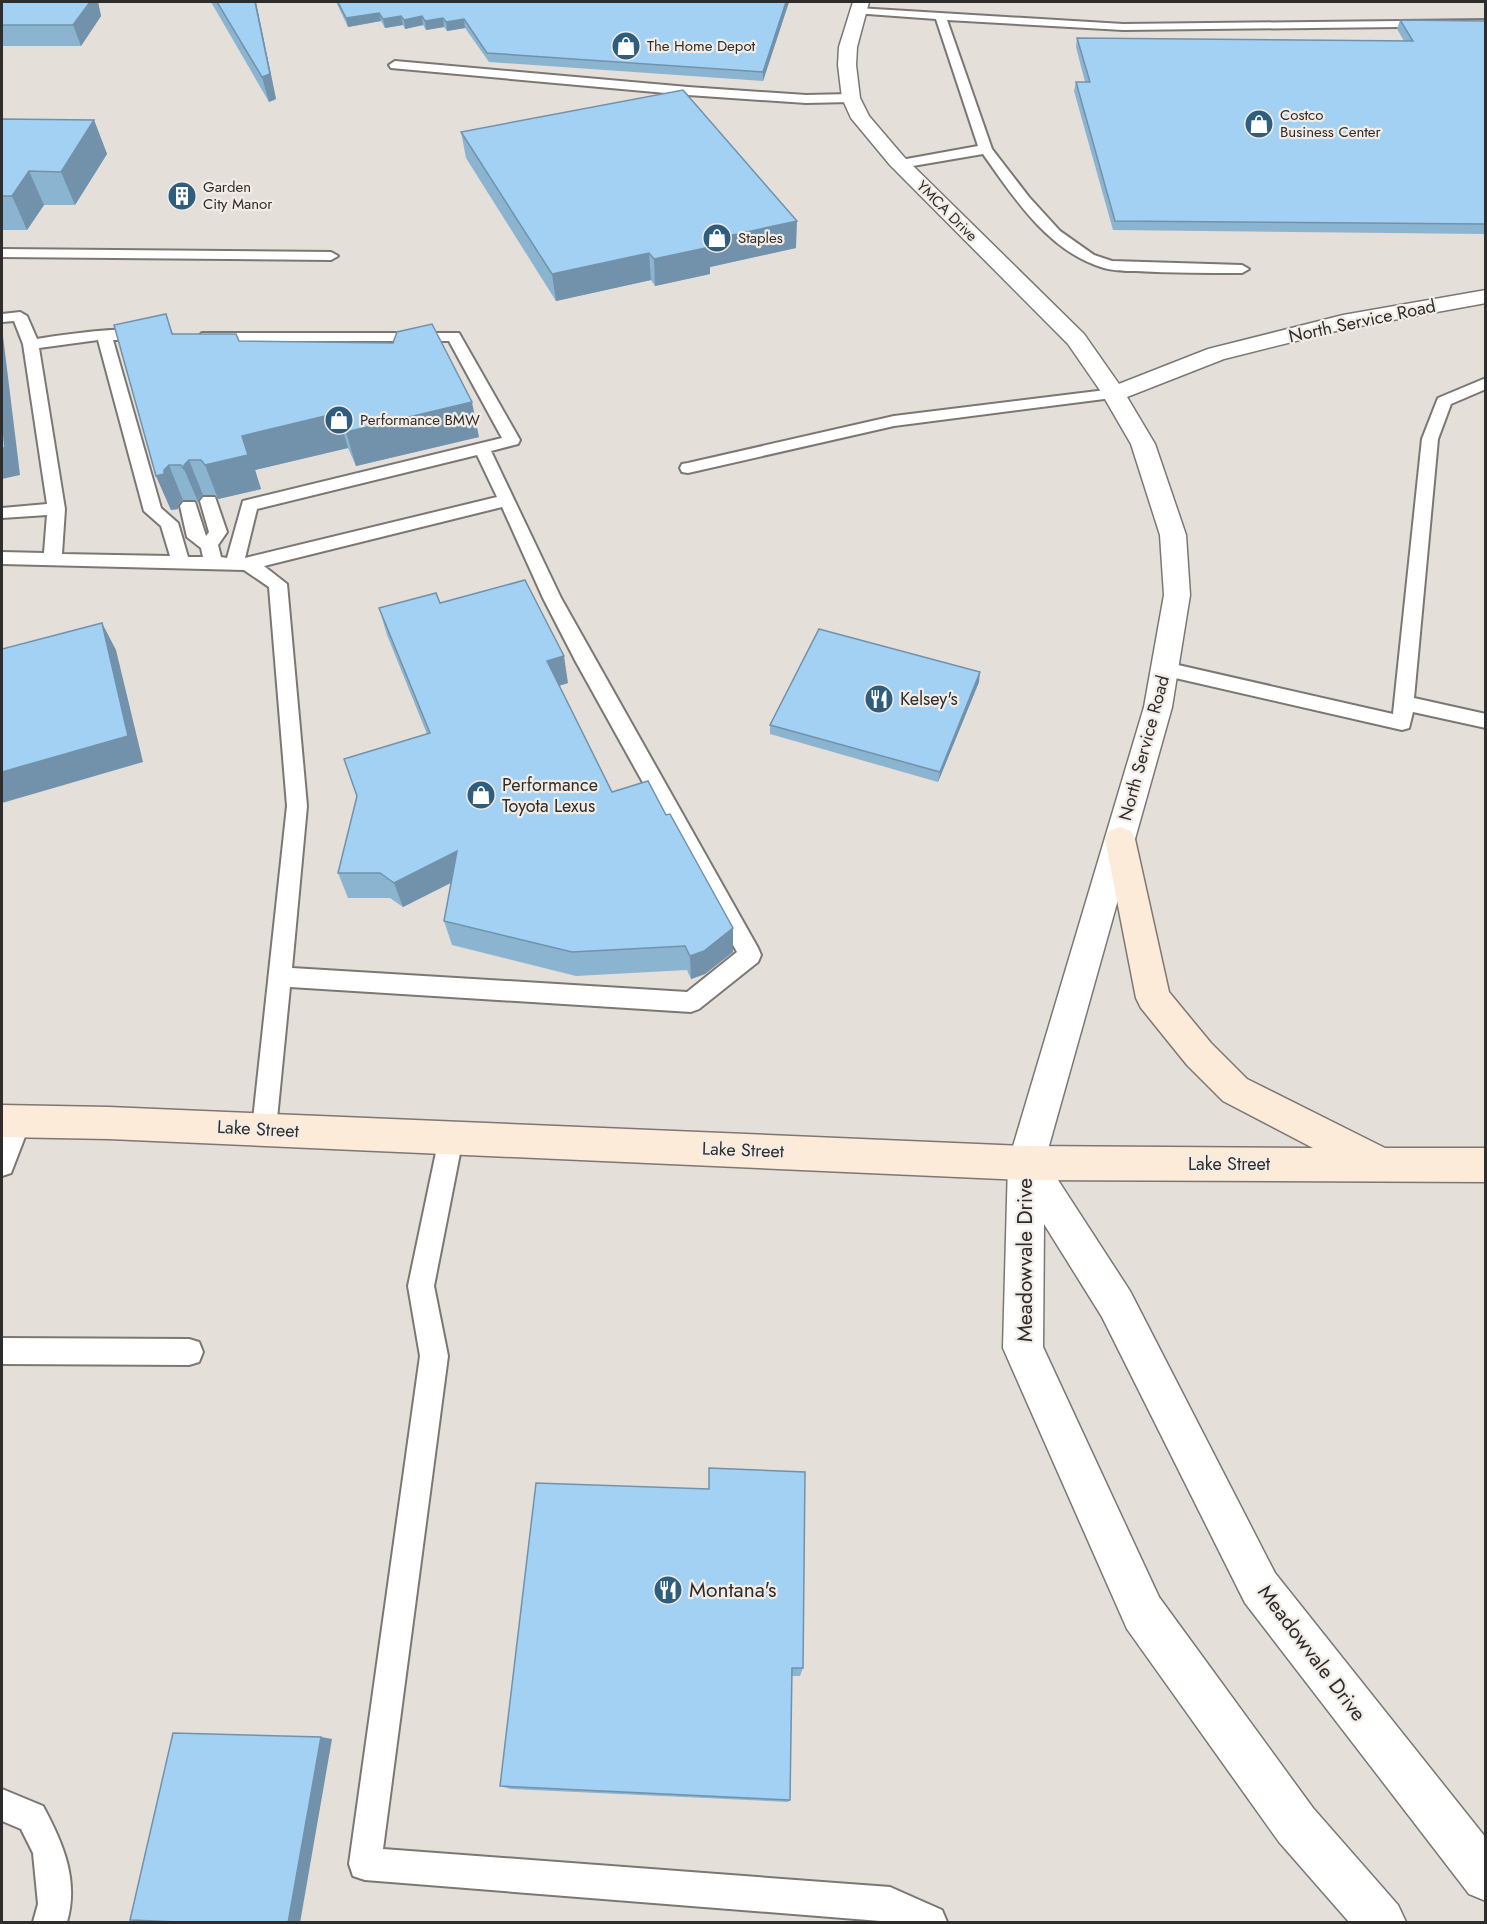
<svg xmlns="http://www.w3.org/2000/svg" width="1487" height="1924" viewBox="0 0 1487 1924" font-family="Jost,sans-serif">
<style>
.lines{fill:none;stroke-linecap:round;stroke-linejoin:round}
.service-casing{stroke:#7c7773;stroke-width:4}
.minor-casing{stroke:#7c7773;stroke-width:3}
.tertiary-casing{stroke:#7c7773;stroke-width:3}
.secondary-casing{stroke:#7c7773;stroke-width:3}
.service{fill:#fff;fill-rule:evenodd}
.minor{fill:#fff;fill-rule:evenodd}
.tertiary{fill:#fff;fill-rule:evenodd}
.secondary{fill:#fdebd9;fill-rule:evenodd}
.wall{fill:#8bb4d1}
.shaded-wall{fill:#7192aa}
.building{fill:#a2d1f3;stroke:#7192aa;stroke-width:1.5}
.labels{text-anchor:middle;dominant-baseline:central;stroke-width:4.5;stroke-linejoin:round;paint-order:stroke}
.far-poi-label{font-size:15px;fill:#2f2d2b;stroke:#f2ece7;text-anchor:start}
.far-street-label{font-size:15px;fill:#2f2d2b;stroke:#f2ece7}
.street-label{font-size:18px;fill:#2f2d2b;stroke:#f2ece7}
.poi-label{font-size:18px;fill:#2f2d2b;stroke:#f2ece7;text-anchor:start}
.near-street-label{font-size:21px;fill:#2f2d2b;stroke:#f2ece7}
.near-poi-label{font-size:21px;fill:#2f2d2b;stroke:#f2ece7;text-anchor:start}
</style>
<rect width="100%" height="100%" fill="#e5dfda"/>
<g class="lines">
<g class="service-casing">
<path id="service" d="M858,8l265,16 363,-4v6l-363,4 -176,-10 45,129 37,48 31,34 34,24 18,6 130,4 7,4 -7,4c-35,0 -71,0 -106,-2 -11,0 -21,0 -32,-3 -55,-16 -90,-70 -121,-114l-82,14 -5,-1 -2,-3 7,-4 77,-14 -42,-127 -82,-6 -2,-2z
M395,61l293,26 118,8 45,-1 6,4 -6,4 -45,1 -118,-8 -297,-27 -2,-3z
M2,249l329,3 7,4 -7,4 -329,-3z
M20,312l7,4 10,23c19,-3 106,-17 118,-4l-8,5h-34l48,168 17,15 10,34h15l-2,-9 -14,-11 -7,-31 3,-4h12l11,34 3,-4 -9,-31 3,-4h12l12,35 -9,13 3,12 6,1 16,-57 259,-63 -53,-97h-242l-8,-5 3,-3h257l61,107 -2,4 -27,7 70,147 197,350 3,7 -3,7 -59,47 -8,3 -401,-25 -14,142 -3,8 -9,3 -9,-3 -3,-8 35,-323 -18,-219 -25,-17 -242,-6v-12l42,1 3,-38 -45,3v-10l45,-4 -24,-160 -9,-23 -12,1v-8zM98,340l46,171 17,15 9,30 -108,-2 3,-45 -26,-161zM477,455l20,42 -252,61 12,-49zM502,507l41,91 33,64 161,290 -50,40 -395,-24 15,-162 -20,-222 -23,-18z
M1486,378v11l-35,15 -13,35 -24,259 72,16v14l-73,-16 -4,16 -7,2 -244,-56 -3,-5 3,-5 7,-2 228,52 29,-275 16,-41z
M1114,389l6,2 2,3 -2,3 -226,29 -206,47 -6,-1 -2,-4 2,-4 6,-1 206,-47z
M19,1110l9,3 3,8 -20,52 -9,3v-41l8,-22z
M451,1127l9,3 3,8 -29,148 14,70 -65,493 507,38 52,23 5,12h-54l-528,-42 -12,-4 -4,-12 71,-508 -12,-70 31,-148 3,-8z
M2,1338l187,1 10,3 4,10 -4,10 -10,3 -187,-1z
M2,1789l41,17c20,37 36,74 24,116h-34l5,-18 -5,-51 -12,-24 -19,-8z"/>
</g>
<g class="minor-casing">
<path id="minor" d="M853,2h16l-12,45 -1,18 4,33 9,18 35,41 180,177 42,60 -4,5 -8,2 -8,-2 -38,-55 -178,-179 -39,-47 -9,-20 -4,-33 1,-18z"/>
</g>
<g class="tertiary-casing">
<path id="tertiary" d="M1486,290v13l-142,26 -120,30 -97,38 28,47 31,91 4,60 -18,112 -127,453 85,131 145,282 211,265v63l-17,-7 -224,-291 -143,-286 -58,-93 -1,123 116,250 154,211 85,97 8,17h-57l-70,-80 -152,-213 -124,-281 5,-185 136,-456 20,-112 -4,-60 -29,-91 -29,-50 4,-5 102,-40 135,-34z"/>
</g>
<g class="secondary-casing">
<path id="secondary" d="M1120,827l11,4 4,8 34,153 42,51 36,36 138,69h101v34l-460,-2 -917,-41 -107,-2v-32l107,2 917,39 287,2 -90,-47 -36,-36 -46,-57 -5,-10 -31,-159 4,-8z"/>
</g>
<use href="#service" class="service"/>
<use href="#minor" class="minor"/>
<use href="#tertiary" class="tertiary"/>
<use href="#secondary" class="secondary"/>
</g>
<path class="wall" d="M2,2h96l3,14 -20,30h-79z
M211,2h45l20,97 -7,3z
M336,2h453l-26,79 -274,-19 -24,-34 -18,3 -3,-4 -18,3 -3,-5 -18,4 -2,-4 -18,3 -4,-7 -33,6z
M1400,20l85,1v213l-372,-4 -39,-139 2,-9h9l-9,-35 1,-9 327,3 -7,-12z
M2,119l92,1 13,34 -32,51h-31l-17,25h-25z
M461,132l335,116 -86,19v7l-55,12 -4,-6 -95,21 -90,-143z
M166,314l7,20 66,7 240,96 -123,29 -8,-18 -93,22 6,19 -43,10 -3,-4h-12l-5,5 1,4 -4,-4h-12l-5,5v4l-7,1 -15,-34z
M440,603l128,80 -9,3 53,106 54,23 67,113v24l-28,22 -14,5 -4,-9 -111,6 -124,-31 -8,-24 7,-38 -48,24 -13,-9h-42l-10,-25 89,-139 -40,-99 -8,-27z
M979,682l-41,100 -168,-48v-9z
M536,1483l267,185 -3,8h-8l-2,124 -2,2 -277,-13 -11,-3z"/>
<path class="shaded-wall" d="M90,2h8l3,14 -20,30 -8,-21z
M255,2h1l20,97 -7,3 -7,-25z
M786,2h3l-26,79v-9z
M379,13l2,8 -33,6 -2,-9z
M401,16l2,9 -18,3 -2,-9z
M422,16l1,9 -18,4 -1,-9z
M443,18l1,9 -18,3 -1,-9z
M464,19l1,9 -18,3 -1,-9z
M94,120l13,34 -32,51 -14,-33z
M29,171l15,34 -17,25 -15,-34z
M797,221l-1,27 -86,19v7l-55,12 -1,-27 51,-18z
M649,253l2,27 -95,21 -4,-27z
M2,328l18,147 -18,4z
M472,402l7,35 -123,29 -10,-34z
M338,413l10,35 -93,22 6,19 -43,10 -13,-34 37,-29z
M189,460l14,35 -5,5 1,4 -15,-35v-4z
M169,465l14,35 -5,5v4l-7,1 -15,-34z
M102,623l14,27 27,112 -141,41v-31z
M564,656l4,27 -17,5 -4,-27z
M980,672l-1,10 -41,100 2,-10z
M457,851l7,25 -61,31 -9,-24z
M733,928v24l-28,22 -14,5 -1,-23z
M321,1737l11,2 -32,184h-12z"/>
<path class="building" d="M2,2h88l-17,23h-71z
M217,2h38l15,72 -8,3z
M338,2h448l-23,70 -276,-19 -23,-34 -18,3 -3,-4 -18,3 -3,-5 -18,4 -3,-4 -18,3 -4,-6 -33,5z
M1400,20l85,1v203l-370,-3 -39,-139h14l-13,-44 336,3z
M683,90l114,131 -92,20 5,6 -56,12 -5,-6 -97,21 -91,-142z
M2,119l92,1 -33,52 -32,-1 -17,25h-10z
M166,314l6,20h64l3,7 154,2 4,-11 35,-8 40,78 -126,30 -8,-19 -96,23 6,19 -43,10 -4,-5h-12l-5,5v4l-3,-4h-12l-5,5v4l-8,2 -42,-151z
M2,416l3,32h-3z
M525,580l39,76 -17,5 65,131 36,-11 18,34 4,-1 63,114 -29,23 -14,5 -5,-10 -113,6 -128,-31 13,-70 -63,32 -14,-10h-42l19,-77 -13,-37 86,-26 -51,-125 57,-15 4,10z
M102,623l26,113 -126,36v-123z
M819,629l161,43 -40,100 -170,-47z
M709,1468l96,4 -2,196h-11l-2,132 -290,-14 36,-303 173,6z
M173,1733l148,4 -33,186h-84l-74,-3z"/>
<defs>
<g id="shop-disc" transform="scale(1.5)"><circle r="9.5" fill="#2f5d7d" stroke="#f2ece7"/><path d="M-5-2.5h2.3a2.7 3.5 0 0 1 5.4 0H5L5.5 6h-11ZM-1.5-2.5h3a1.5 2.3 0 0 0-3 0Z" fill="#fff"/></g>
<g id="building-disc" transform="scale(1.5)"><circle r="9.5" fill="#2f5d7d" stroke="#f2ece7"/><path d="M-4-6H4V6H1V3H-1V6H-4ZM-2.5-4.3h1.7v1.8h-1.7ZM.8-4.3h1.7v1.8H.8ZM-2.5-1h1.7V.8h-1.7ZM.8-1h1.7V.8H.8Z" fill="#fff"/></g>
<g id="restaurant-disc" transform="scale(1.5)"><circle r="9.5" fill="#2f5d7d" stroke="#f2ece7"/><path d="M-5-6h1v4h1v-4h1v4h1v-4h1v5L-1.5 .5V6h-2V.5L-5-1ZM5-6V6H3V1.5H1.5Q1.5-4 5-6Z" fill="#fff"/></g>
</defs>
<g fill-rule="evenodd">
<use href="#shop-disc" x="626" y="46"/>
<use href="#shop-disc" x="1259" y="124"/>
<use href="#building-disc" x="182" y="196"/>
<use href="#shop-disc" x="717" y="238"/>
<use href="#shop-disc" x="339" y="420"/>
<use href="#restaurant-disc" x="879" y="699"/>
<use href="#shop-disc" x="481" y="795"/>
<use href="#restaurant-disc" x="668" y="1590"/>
</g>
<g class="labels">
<g class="far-poi-label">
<text x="647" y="46">The Home Depot</text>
<text x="1280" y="115">Costco<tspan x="1280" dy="17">Business Center</tspan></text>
<text x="203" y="187">Garden<tspan x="203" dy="17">City Manor</tspan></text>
<text x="738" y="238">Staples</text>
<text x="360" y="420">Performance BMW</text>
</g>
<g class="far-street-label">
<text transform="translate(947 211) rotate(45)">YMCA Drive</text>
</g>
<g class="street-label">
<text transform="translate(1362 321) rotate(-12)">North Service Road</text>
<text transform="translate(1144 748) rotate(-75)">North Service Road</text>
<text transform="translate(258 1129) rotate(3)">Lake Street</text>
<text transform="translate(743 1150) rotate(2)">Lake Street</text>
<text x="1229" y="1164">Lake Street</text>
</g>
<g class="poi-label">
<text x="900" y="699">Kelsey's</text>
<text x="502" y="785">Performance<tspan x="502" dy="21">Toyota Lexus</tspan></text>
</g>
<g class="near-street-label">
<text transform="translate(1025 1260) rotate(-90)">Meadowvale Drive</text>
<text transform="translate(1312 1653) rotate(53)">Meadowvale Drive</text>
</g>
<g class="near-poi-label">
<text x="689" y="1590">Montana's</text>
</g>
</g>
<rect width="1487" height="1924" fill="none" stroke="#2f2d2b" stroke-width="6"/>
</svg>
